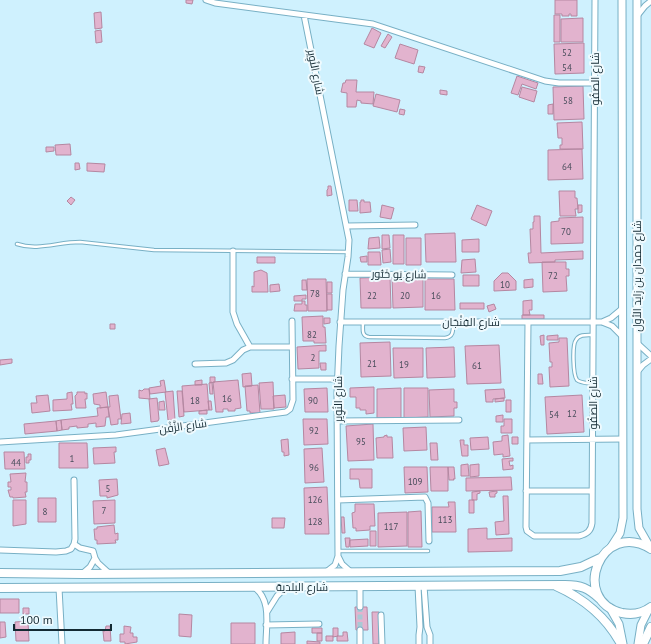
<svg xmlns="http://www.w3.org/2000/svg" width="651" height="644" viewBox="0 0 651 644" font-family="'PT Sans',Cairo,sans-serif">
<style>
.building{fill:#e2b3ce;stroke:#b587a1}
.lines{fill:none;stroke-linecap:round;stroke-linejoin:round}
.minor-tunnel{stroke:#a9c9d5;stroke-width:5;stroke-dasharray:5 2.5;stroke-linecap:butt}
.service-casing{stroke:#78b0c5;stroke-width:4.5}
.minor-casing{stroke:#78b0c5;stroke-width:7}
.secondary-casing{stroke:#78b0c5;stroke-width:9}
.primary-casing{stroke:#78b0c5;stroke-width:10}
.service{stroke:#fff;stroke-width:2.5}
.minor{stroke:#fff;stroke-width:5}
.secondary{stroke:#fff;stroke-width:7}
.primary{stroke:#fff;stroke-width:8}
.labels{text-anchor:middle;dominant-baseline:central;stroke-width:4;stroke-linejoin:round;paint-order:stroke}
.number-label{font-size:9px;fill:#474c5a}
.street-label{font-size:11px;fill:#132a33;stroke:#effafe}
</style>
<rect width="100%" height="100%" fill="#cff1fe"/>
<path class="building" d="M186,0h7l-1,4 -6,-1z
M555,0h22v16h-6v-2h-2v2h-7v-2h-7z
M101,12l1,16 -7,1 -1,-16z
M554,15h6v27h-6z
M583,18v24h-22v-23z
M372,28l9,5 -7,15 -10,-4z
M101,30l1,12 -6,1 -1,-12z
M388,34l4,3 -7,11 -4,-2z
M584,43v30l-29,1 -1,-30z
M400,44l18,6 -4,14 -19,-6z
M419,66l6,1 -2,6 -5,-1z
M517,76l21,7 -2,6 -14,-5 -4,11 -7,-2z
M346,80h11l-1,12h18l-1,12 -12,-1v-2l-4,-1 -1,7h-9v-14l-6,-1 2,-9h2z
M583,86l1,33 -30,1 -1,-33z
M522,87l15,4 -3,11 -15,-5z
M440,90l7,1v4l-7,-1z
M376,94l24,6 -3,12 -24,-6z
M553,104v10h-5v-9z
M400,109l5,1 -1,5 -5,-1z
M582,122l1,27h-23v-4h2v-7h-4l-1,-15z
M70,144l1,11h-15l-1,-10z
M46,147h8v4l-8,1z
M582,149l1,30 -35,1v-30z
M75,163h4l1,6 -5,1z
M87,163l18,1 -1,8 -17,-1z
M328,186h3l1,9 -5,1v-6l1,-1z
M559,191h16v7h2l1,11h-3l1,7h-16z
M71,197l4,3 -4,5 -4,-4z
M349,200h8l1,11h-9z
M361,200h3v2h6l1,10 -11,1v-11h1z
M382,205l12,3 -3,11 -11,-2z
M477,205l15,6 -6,15 -15,-7z
M578,205h4v7l-4,1z
M534,216h6l1,37 42,-2v8l-28,1v2l-26,1 -1,-10h3l-1,-24h3v-7h1z
M583,217v26l-32,1v-22l8,-1v-3z
M455,233l1,29h-30l-1,-28z
M382,235h7l1,13 -8,1z
M393,235h11v29h-11z
M379,237l1,11 -12,1 1,-11z
M406,238h15v27h-15z
M479,239v13h-17v-12z
M390,249l1,13 -8,1 -1,-13z
M368,252h12l1,13h-13z
M367,256v6h-6l-1,-5z
M257,257h18v6h-18z
M475,259l1,13 -15,1 1,-13z
M542,262h24v7h3v7h-3l1,15 -24,1z
M261,270l6,3 1,19h-16v-6l2,1v-15z
M502,273h6l8,8v9l-22,1v-10z
M463,275h16v11h-16z
M423,276v31l-30,1 -1,-31z
M390,277l1,31h-30l-1,-30z
M307,279h19l1,32h-19z
M425,279h29l1,31h-30z
M533,279v8l-9,1v-8z
M302,280h4l1,10h-5z
M327,282h5v11h-5z
M279,284l1,7 -10,1v-7z
M327,294h5v16h-5z
M306,295v4h-4v2h-8v-5z
M532,300v10h-3l1,5h-7v-14z
M302,301h3v4h2v6h-13l1,-7h7z
M460,303h24v6h-24z
M494,304l2,5 -7,3 -2,-6z
M522,315h22v4h-22z
M323,316v11h2l1,16h-12v-2h-11l-1,-24z
M324,318h6v5l-6,1z
M110,324h5v5h-5z
M544,335v10h-3l-1,-9z
M558,335v5h-11v-4z
M559,338h8l2,48 -19,1 -1,-20h3v-5h-2l-1,-19 10,-1z
M390,342l1,34 -30,1 -1,-34z
M326,345v6h-7v17l-21,1 -1,-22z
M499,345l2,38 -34,1 -2,-38z
M454,347l1,30 -28,1 -1,-30z
M393,348h30v29l-29,1z
M12,359v4l-12,2v-5z
M320,363h6v7h-5z
M251,373l1,13 -9,1 -1,-13z
M538,374h4l1,10h-5z
M210,377h5v5l-5,1z
M164,380l2,12 -16,2 -1,-6 12,-2 -1,-5z
M202,380v5h-7v-4z
M238,380l3,28 -6,1v2h-7v-2h-5v3h-7l-3,-30z
M212,382l1,12h-3l-1,-11z
M273,382l1,27h-13l-2,-26z
M207,384l2,26 -25,2 -2,-26z
M258,385l2,28h-10v-2h-3l-2,-25z
M374,387v26l-8,1v-4h-6v-2h-4v-11h-6v-9z
M327,388l1,24h-23l-1,-23z
M401,388v30h-24v-29z
M404,388h24v29l-24,1z
M144,389h5l1,10 -11,-1v-8l3,1z
M454,389v13h3v6h-3v8l-24,1 -1,-27z
M504,389l1,9 -12,1v3h-7l-1,-12z
M173,391l2,29h-7l-3,-28z
M177,391h5l2,25 -5,1z
M72,392l1,12h-2l1,6 -19,1v-11l14,-1v-6z
M77,392h8v2l2,-1v6h-2l1,9h-10l-1,-12 2,-2z
M106,392l2,15 -8,1v-3l-6,-1 -1,-10z
M48,395l2,16 -18,2 -1,-10h6l-1,-7z
M118,395l3,24h-3v5l-7,1 -3,-18h2l-1,-11z
M285,395l1,12 -12,1 -1,-12z
M582,395l2,37 -37,2 -2,-37z
M157,398l2,21 -1,2 -7,1 -2,-23z
M504,398v3l-9,1v-3z
M506,400h5v12h-5z
M164,401l1,9h-6v-8z
M208,401h3l1,9h-3z
M108,407l1,10h-3l-1,9 -9,1v-4l-8,1v3l-11,1v-2l-8,1v2l-7,1 -1,-10 37,-4 -1,-8z
M207,410v4h-8v-3z
M130,413l1,10 -10,1 1,-10z
M503,415v7h-7v-6z
M303,419h24l1,25 -24,1z
M504,419h8v14h-11v-7h3z
M61,420l1,10 -5,1 -1,-10z
M56,421l1,10 -32,3 -1,-10z
M373,424l1,36 -26,1 -2,-35z
M426,427l1,23 -23,1 -1,-23z
M387,435v2h5l1,21h-16l-1,-20 8,-1v-1z
M508,435l2,21 -7,1v-3l-9,1 -1,-13 9,-1v-5z
M488,437l1,12 -18,1 -1,-12z
M512,437h6v7h-6z
M288,439l1,16 -5,1v-4h-2l-1,-12z
M460,440h4v5h4v11h-6z
M59,443h28l1,25h-29z
M430,443h7l1,17h-7z
M116,447v5h-2l1,11 -21,1 -1,-16z
M165,448l4,16 -10,2 -3,-16z
M322,448l2,34 -19,1 -1,-34z
M4,452h20l1,17h-20z
M28,454h3v6h-2v3h-3v-6h2z
M513,458v3h-4l1,5 3,-1v4l-10,1 -1,-11z
M468,464l1,12h-8v-11z
M479,464v12l-9,1v-12z
M404,467h23l1,25 -23,1z
M430,467h18v24h-17z
M448,467h6l1,12h-2l1,1h-5z
M350,469h22v19h-12l-1,-9h-9z
M26,473l-1,9h2v10h-2l1,5 -13,1v-1h-3l-2,-7h3v-3h-3v-5h3l-1,-8z
M511,477l1,13 -46,1v-13z
M117,479l1,16 -11,3v-2h-7l-1,-16z
M327,487l2,47h-24l-1,-46z
M480,491v2l-3,1v6h-5v-8z
M497,491v2l-2,1v3h-5l-1,-5z
M503,496h5l1,38 -13,1 -1,-13 9,-1z
M38,498h18v24h-18z
M13,500h13v24l-13,2z
M115,500v23l-21,1 -1,-23z
M469,500h5v13h-5z
M448,502h7l1,30h-24v-25h17z
M355,504h19l1,22h-5v4l-14,1v-3h-3l-1,-15 3,-1z
M421,511l1,36h-14v-35z
M407,512v34l-29,1v-34z
M341,517h3l1,16h-3z
M272,518h13l-1,10h-12z
M114,525l1,9 3,-1v7h-3l1,3 -19,1v-4h-2l-1,-11h3v-2z
M487,528v11l25,-1v13l-44,1v-23z
M370,531h6v15h-6z
M345,538h5l-1,9h-3z
M368,539v7l-18,1v-7z
M0,599h19v14h-19z
M355,607h12l1,23h-12z
M23,608h6v6h-6z
M372,612h7v32h-6z
M179,614l13,1 -1,22 -12,-1z
M28,621l1,20h-13l-1,-19z
M0,622h5l1,15 -6,1z
M231,623h24v21h-24z
M106,626h4l1,15h-7l-1,-10h2z
M124,626l7,1 -1,6h3v4h4v5l-12,2v-2h-5v-8h4z
M312,628h10v5h-10z
M333,628h5v8l-5,1z
M295,632v12h-14v-11z
M343,632h4l1,9h-11v-5h6z
M317,633h5v8h-5z
M326,636h7v5h-7z
M307,641l13,1v2h-13z"/>
<g class="lines">
<path class="minor-tunnel" d="M360,607v23"/>
<g class="service-casing">
<path id="service" d="M17,244c21,7 41,-2 63,-2l74,8 194,2
M363,322c0,7 -2,14 6,15l76,1c9,-1 8,-8 8,-15
M592,384c-5,-1 -11,-1 -15,-4 -4,-5 -5,-35 -1,-40 3,-6 11,-5 17,-5
M339,551h89"/>
</g>
<g class="minor-casing">
<path id="minor" d="M206,0l9,3 158,21 172,57 14,2h36
M304,15l45,225 -1,17 -5,33 -4,56 -2,47 1,163 -3,9 -9,7
M637,16l8,-10 6,-5
M347,226l68,-1
M233,251v61l4,12 13,23
M345,274l107,1
M340,322h262l10,4 11,11
M528,322l-2,205 1,4 7,5h45c8,-2 12,-5 13,-13l3,-523
M602,322l9,-4 12,-10
M637,343l14,13
M195,364l31,-1 7,-3 10,-10 7,-3h42
M637,372l6,-7 8,-6
M292,379h46
M338,421l121,-1
M527,440l96,-1
M0,442l116,-7 170,-23 4,-3 3,-9 -1,-79
M526,491h66
M338,500l87,-3 3,6 1,38
M74,544l6,4 13,3 2,7 3,5 11,10
M0,550l56,2 10,-1 5,-2 3,-5 1,-5 -1,-59
M338,556l4,8 9,8
M82,574l8,-7 5,-9
M418,586l2,41 -1,8v9
M424,586l3,41 3,8v9
M254,587c18,13 12,38 12,57
M59,588l3,56
M360,607v-20
M267,612l10,-16 9,-9
M381,615l1,29
M266,625l53,-1
M360,630v14"/>
</g>
<g class="secondary-casing">
<path id="secondary" d="M637,0v509l2,19 12,21
M611,547l9,-14 3,-15 -1,-518
M610,608l9,16 4,20
M638,644l3,-19 8,-16"/>
</g>
<g class="primary-casing">
<path id="primary" d="M651,549c-50,-31 -82,51 -29,64 10,2 21,0 29,-6
M0,573l82,1 478,-3 21,-4 19,-9
M556,586c27,12 51,32 65,58
M0,588l565,-3c16,0 23,3 35,14
M643,644l8,-17"/>
</g>
<use href="#service" class="service"/>
<use href="#minor" class="minor"/>
<use href="#secondary" class="secondary"/>
<use href="#primary" class="primary"/>
</g>
<g class="labels">
<g class="number-label">
<text x="567" y="52">52</text>
<text x="567" y="67">54</text>
<text x="568" y="100">58</text>
<text x="567" y="166">64</text>
<text x="566" y="231">70</text>
<text x="553" y="275">72</text>
<text x="505" y="284">10</text>
<text x="315" y="293">78</text>
<text x="372" y="295">22</text>
<text x="405" y="295">20</text>
<text x="436" y="295">16</text>
<text x="312" y="334">82</text>
<text x="313" y="357">2</text>
<text x="372" y="363">21</text>
<text x="404" y="364">19</text>
<text x="477" y="365">61</text>
<text x="227" y="398">16</text>
<text x="195" y="400">18</text>
<text x="313" y="400">90</text>
<text x="572" y="413">12</text>
<text x="554" y="414">54</text>
<text x="314" y="430">92</text>
<text x="361" y="441">95</text>
<text x="72" y="458">1</text>
<text x="16" y="462">44</text>
<text x="314" y="467">96</text>
<text x="415" y="481">109</text>
<text x="108" y="488">5</text>
<text x="315" y="499">126</text>
<text x="104" y="510">7</text>
<text x="45" y="511">8</text>
<text x="445" y="519">113</text>
<text x="315" y="521">128</text>
<text x="391" y="526">117</text>
</g>
<g class="street-label">
<text transform="translate(316 72) rotate(79)">شارع النُوِير</text>
<text transform="translate(595 79) rotate(-90)">شارع الصفُو</text>
<text transform="translate(399 274) rotate(1)">شارع يَو خَنُّور</text>
<text transform="translate(637 276) rotate(-90)">شارع حمدان بن زايد الأول</text>
<text x="471" y="322">شارع الفِنْجَان</text>
<text transform="translate(338 399) rotate(-90)">شارع النُوِير</text>
<text transform="translate(593 403) rotate(-90)">شارع الصفُو</text>
<text transform="translate(183 426) rotate(-8)">شارع الزَّفْن</text>
<text x="302" y="587">شارع البلدية</text>
</g>
</g>
<path d="M14 624v6h97v-6" fill="none" stroke="#132a33" stroke-width="2"/>
<text x="20" y="624" font-size="12" fill="#132a33" stroke="#effafe" stroke-width="3" paint-order="stroke">100 m</text>
</svg>
